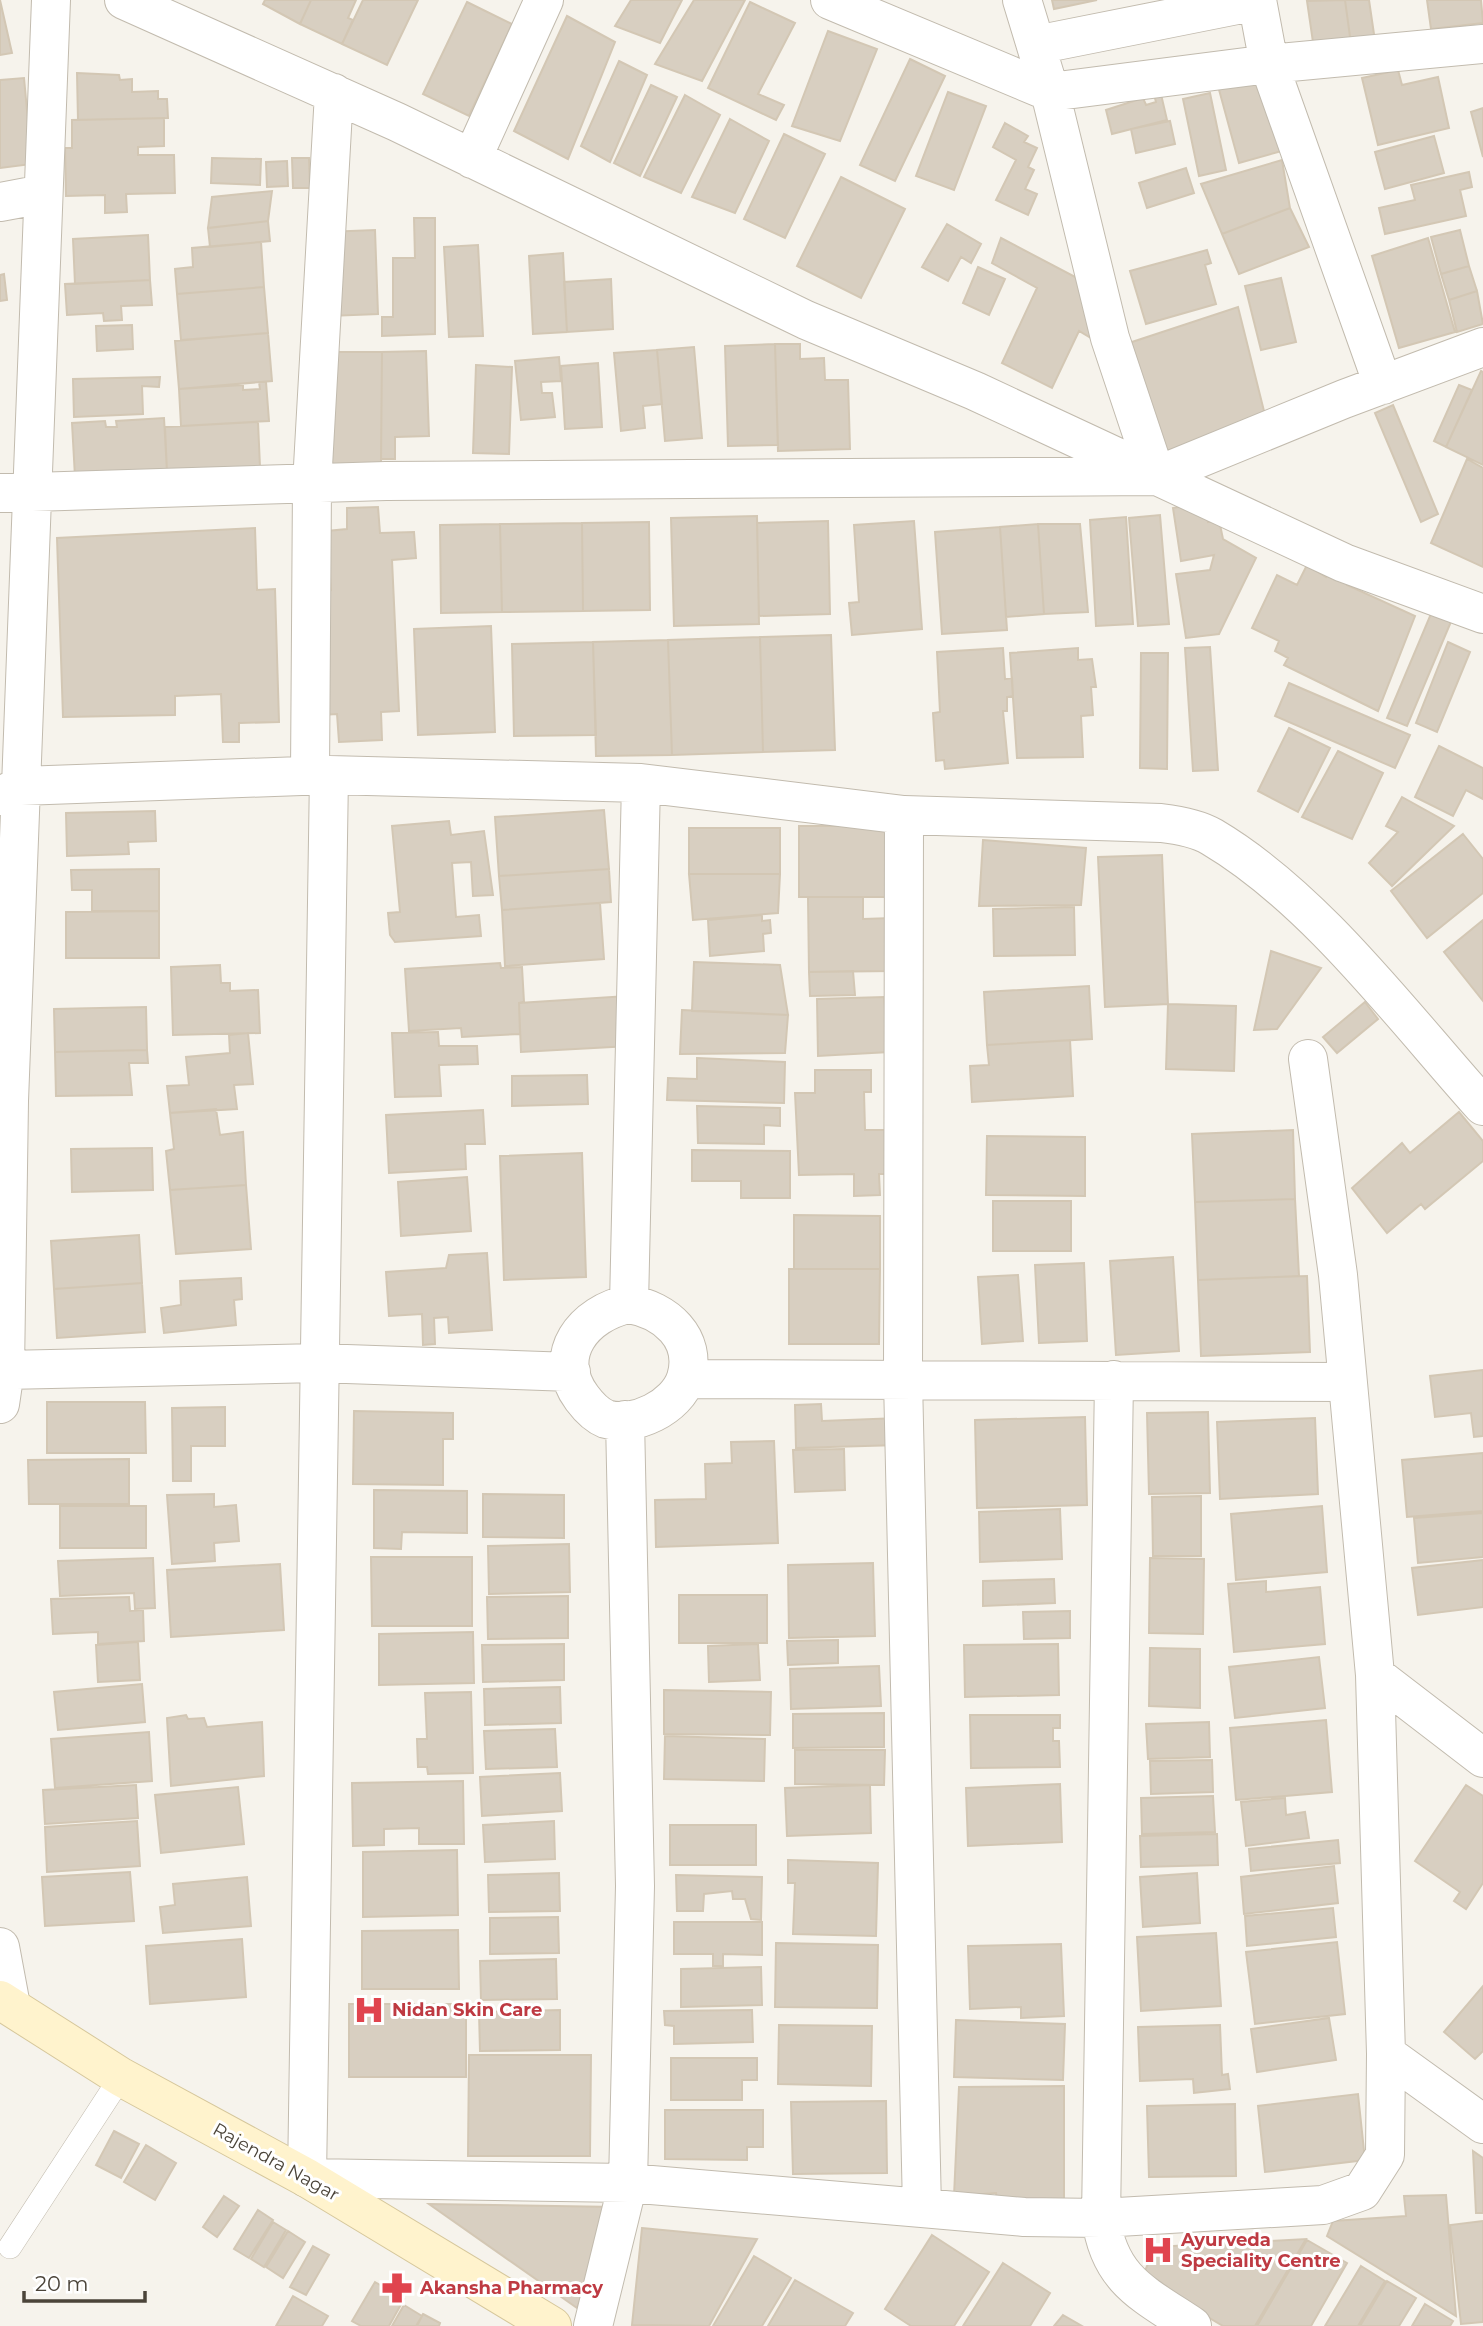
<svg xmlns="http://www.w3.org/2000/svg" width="1483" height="2326" viewBox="0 0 1483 2326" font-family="Montserrat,sans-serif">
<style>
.building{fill:#d8cfc1;stroke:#d3c7b4;stroke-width:2}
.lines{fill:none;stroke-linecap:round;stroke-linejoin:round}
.lane-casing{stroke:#c2bbae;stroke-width:24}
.street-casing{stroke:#c2bbae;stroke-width:40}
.secondary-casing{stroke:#d6c79b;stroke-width:40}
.lane{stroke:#fff;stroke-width:23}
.street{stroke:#fff;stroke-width:38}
.secondary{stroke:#fff3cd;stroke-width:38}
.labels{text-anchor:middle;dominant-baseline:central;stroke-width:6;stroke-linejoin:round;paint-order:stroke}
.health-label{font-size:18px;font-weight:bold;fill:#be3a42;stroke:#fff;text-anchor:start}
.street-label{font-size:18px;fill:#4b4439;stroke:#fff}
</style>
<rect width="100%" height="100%" fill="#f6f3ec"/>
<path class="building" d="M0,0l12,53 -12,2z
M265,0h46l-11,24 -37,-20z
M311,0h45l-8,18 5,2 -11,24 -42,-20z
M363,0h55l-31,65 -45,-21z
M631,0h51l-22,43 -45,-17z
M694,0h51l-43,81 -47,-17z
M1052,0h45l-43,9z
M1345,0l6,44 -37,5 -7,-48z
M1345,0h24l6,41 -24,3z
M1427,0h54l2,23 -52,6z
M467,2l45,22 -43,92 -46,-22z
M750,2l45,21 -37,71 26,11 -8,15 -68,-32z
M567,16l48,26 -47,117 -54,-28z
M828,31l49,18 -37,92 -48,-15z
M910,59l35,17 -50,105 -35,-16z
M619,61l28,14 -37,87 -29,-16z
M1398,70l4,15 36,-8 11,51 -71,17 -16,-67z
M77,73l42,2 1,5 12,-1v13l26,-1v8h9l1,19 -90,2z
M1264,73l21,77 -46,13 -21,-77z
M24,78l8,86 -32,4v-88z
M651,85l26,12 -37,79 -26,-13z
M1160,90l7,30 -55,14 -6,-24 37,-12 3,7 10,-3 -3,-11z
M948,92l38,14 -32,84 -38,-14z
M1210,93l16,77 -27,6 -16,-77z
M685,95l35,20 -39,78 -37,-16z
M1483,108v49l-12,-45z
M164,118v28l-26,1v8h36l1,38 -49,1 1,18 -22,1v-18l-39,1 -1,-48h7v-28z
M730,119l39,22 -34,72 -43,-16z
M1170,121l5,23 -39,9 -5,-24z
M1005,123l23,13 -4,6 13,6 -9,19 6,3 -9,19 12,5 -9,21 -32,-15 20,-40 -23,-13z
M784,134l41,20 -40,84 -41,-19z
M1434,136l10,37 -59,16 -10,-37z
M212,158l49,1 -1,26 -49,-2z
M292,158h17l1,30h-17z
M1282,160l8,48 -68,26 -21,-50z
M287,161l1,25 -21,1 -1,-25z
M1186,168l8,25 -47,15 -8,-25z
M1469,172l3,15 -12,3 6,26 -81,18 -6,-26 36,-8 -4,-15z
M841,177l64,32 -44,89 -64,-32z
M272,191l-4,30 -60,7 4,-31z
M1290,208l19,39 -70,27 -17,-40z
M414,218h21v116l-53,2v-19h11v-59h22z
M268,221l2,20 -60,6 -2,-19z
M947,224l34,20 -10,19 -10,-6 -13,24 -26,-14z
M375,230l3,84 -49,2 -3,-84z
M1460,230l9,36 -28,8 -10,-37z
M148,235l2,45 -75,4 -2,-45z
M1001,238l78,41 22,65 -22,-13 -27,57 -50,-25 35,-75 -45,-25z
M1428,238l27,94 -56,16 -27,-92z
M261,242l3,45 -87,7 -2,-25 18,-2 -1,-19z
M478,245l5,91 -34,1 -5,-90z
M1207,250l4,13 -6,2 11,39 -70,20 -16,-53z
M563,253l4,79 -34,2 -4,-78z
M1469,266l8,25 -28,9 -8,-26z
M978,267l27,12 -16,36 -26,-12z
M4,274l3,26 -7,1v-26z
M1281,278l15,64 -35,8 -16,-64z
M611,279l2,50 -46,3 -3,-50z
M150,280l2,25 -31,1 1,14 -18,1 -1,-8 -36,2 -2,-31z
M264,287l4,46 -87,7 -4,-46z
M1477,291l6,33 -26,8 -8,-32z
M1238,307l28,112 -105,34 -35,-109z
M132,325l1,24 -36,2 -1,-25z
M268,333l4,48 -93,8 -4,-48z
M775,344h25v15l24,-1 1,22h23l2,69 -72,2z
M775,344l3,101 -50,1 -3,-100z
M694,347l8,91 -37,3 -8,-91z
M657,350l5,54 -19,2 2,22 -24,3 -7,-78z
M426,351l3,85 -34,1v22h-14l1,-107z
M328,352h54l-1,114 -55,-1z
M559,357l2,24 -20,1 1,11h10l3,24 -34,3 -6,-59z
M598,363l4,64 -37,2 -4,-63z
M476,365l36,2 -3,87 -36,-1z
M1481,371l2,1v93l-37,-18z
M160,377l-1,10 -17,-1 1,28 -69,3 -1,-38z
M259,382h7l3,39 -88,5 -2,-37 64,-4v5l17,-1z
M1459,385l13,5 -26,57 -12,-6z
M1393,405l45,109 -17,8 -46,-109z
M164,418l3,54 -92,5 -3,-54 33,-2 1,6h11l-1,-6z
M258,422l2,45 -93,5 -2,-45z
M1467,459l16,9v99l-52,-24z
M1205,502l3,20 11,-2 4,19 33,19 -37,76 -33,4 -10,-64 34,-4 4,-15 -33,6 -8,-53z
M378,507l2,26 34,-1 2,26 -24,2 7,151 -18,1 1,28 -43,2 -2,-28 -15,1 -6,-124 15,-1 -4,-59 20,-2v-21z
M1160,515l9,109 -31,2 -9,-108z
M757,516l2,108 -85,2 -3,-108z
M1126,517l7,107 -37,2 -6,-106z
M828,521l2,93 -71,2 -2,-93z
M914,521l8,108 -70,6 -3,-32 10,-1 -5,-77z
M649,522l1,88 -67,1 -1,-88z
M582,523l1,88 -81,1 -2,-88z
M500,524l2,88 -61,1 -1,-88z
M1038,524h42l8,88 -44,2z
M1038,524l6,90 -38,3 -6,-90z
M1000,527l7,103 -65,4 -7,-102z
M255,528l2,62 18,-1 4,133 -40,1v19h-16l-2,-48 -46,2v19l-112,2 -6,-179z
M1333,563l20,7 -6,15 68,31 -37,95 -94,-46 4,-7 -13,-7 4,-10 -27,-13 25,-53 20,10 10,-20 19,12z
M1433,609l20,8 -46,109 -20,-8z
M491,626l4,106 -77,3 -4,-106z
M831,635l4,115 -72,2 -3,-115z
M760,637l3,115 -91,3 -4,-115z
M668,640l4,115 -76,1 -3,-114z
M593,642l3,93 -82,1 -2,-92z
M1448,642l22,10 -33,80 -21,-9z
M1210,647l8,123 -25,1 -8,-123z
M1003,648l2,31 7,-1 1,18 -6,1v14h-4l5,52 -63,6 -1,-9 -8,1 -3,-48 7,-1 -3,-60z
M1078,648v12l14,-1 4,28h-5l2,28 -12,1 2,41 -66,1 -7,-105z
M1141,653h27l-1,116 -27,-1z
M1289,683l121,52 -15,33 -120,-52z
M1289,728l41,20 -32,64 -40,-21z
M1439,746l44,22v31l-17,-9 -13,26 -38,-19z
M1338,751l45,22 -31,66 -50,-22z
M1402,797l52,29 -62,60 -23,-23 29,-31 -12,-6z
M604,810l5,59 -110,7 -4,-59z
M155,811l1,30 -28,1 1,12 -62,2 -1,-43z
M449,821l2,14 33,-4 9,64 -20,1 -2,-34 -19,1 4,54 23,-2 2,21 -86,6 -5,-7 -2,-22 12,-1 -8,-86z
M799,826h90v71h-90z
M689,828h91v46h-91z
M1463,834l20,25v34l-56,45 -36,-47z
M983,840l103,8 -5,57 -102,1z
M1162,855l6,149 -63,3 -7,-150z
M159,869v42h-67v-21h-20l-1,-20z
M609,869l2,33 -109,8 -3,-34z
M689,874h91l-2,39 -85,7z
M808,897h55v22l29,-1 1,53 -84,1z
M600,903l4,56 -99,7 -3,-56z
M1074,907l1,48 -81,1 -1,-47z
M159,911v47h-93v-46z
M762,915v6l8,-1 1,13 -8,1 1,17 -54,5 -2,-36z
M1483,920v81l-39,-49z
M1271,951l50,17 -44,61 -23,1z
M694,962l86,3 8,50 -96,-4z
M500,963l1,5 21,-1 2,35 -5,1 1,31 -58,3 -1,-9 -52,3 -4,-62z
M220,965l1,18h9v8l28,-1 2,43 -87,2 -2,-68z
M853,971l2,24 -45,1 -1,-24z
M1089,986l3,53 -105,6 -3,-53z
M627,996l3,50 -109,6 -2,-49z
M884,997l5,55 -71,4 -1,-57z
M1365,1002l13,17 -41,34 -14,-16z
M1168,1004l68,2 -2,65 -68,-2z
M146,1007l1,43 -92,2 -1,-43z
M682,1010l106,5 -3,38 -105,1z
M438,1032l1,14h38l1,18 -39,1 2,31 -46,1 -3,-64z
M248,1033l5,51 -19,1 3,24 -67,4 -3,-27 22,-1 -3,-28 44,-4 -1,-18z
M1070,1040l3,56 -101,6 -2,-36 19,-1 -2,-20z
M147,1050l1,13h-19l3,32 -76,1 -1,-44z
M697,1058l88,4 -1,41 -117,-3 1,-22 29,1z
M815,1070h56v22h-7l1,38h36v44h-22l1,21 -26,1v-22l-55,1 -4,-82h20z
M587,1075l1,29 -76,2v-30z
M697,1106l83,2v18l-16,-1v19l-66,-1z
M216,1109l4,26 23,-3 3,53 -76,5 -4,-39 8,-2 -4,-36z
M483,1110l2,34h-20l1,25 -77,4 -3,-58z
M1459,1112l24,29v20l-58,48 -4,-5 -34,29 -35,-45 50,-45 8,10z
M1293,1130l2,69 -100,3 -3,-68z
M987,1136l98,1v59l-99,-1z
M152,1148l1,42 -81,2 -1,-43z
M692,1150l98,1v47h-49v-17h-49z
M582,1153l4,124 -82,3 -4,-124z
M467,1177l4,54 -70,5 -3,-54z
M246,1185l5,64 -75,5 -6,-64z
M1295,1199l4,77 -101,4 -3,-78z
M993,1201h78v50h-78z
M794,1215l86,1v53h-86z
M139,1235l3,48 -88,6 -3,-48z
M487,1253l5,77 -43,3 -1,-16 -14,1 1,26 -12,1 -1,-31 -33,2 -3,-44 60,-4 3,-13z
M1173,1257l6,94 -63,4 -6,-94z
M1084,1263l3,78 -48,2 -4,-78z
M789,1269h91l-1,75h-90z
M1018,1275l5,66 -41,3 -4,-67z
M1307,1276l3,76 -109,4 -3,-76z
M241,1278l1,21 -8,1 2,25 -72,8 -3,-25 20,-3 -1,-24z
M142,1283l3,49 -88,6 -3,-49z
M1483,1370v66l-9,1 -3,-24 -36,4 -5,-41z
M47,1402h98l1,51h-99z
M821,1404l1,17 76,-3 1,27 -103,3 -1,-43z
M225,1407v39h-34v35h-18l-1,-73z
M354,1411l99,2v26h-10v46l-90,-1z
M1208,1412l2,81 -61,1 -2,-81z
M1085,1417l2,88 -110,3 -2,-88z
M1315,1418l3,76 -98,5 -3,-77z
M774,1441l4,102 -122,4 -1,-47 51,-1 -1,-35 27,-1 -1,-21z
M844,1449l1,41 -50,2 -2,-42z
M1483,1453v58l-76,6 -5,-57z
M129,1459v45h-100l-1,-44z
M374,1490l93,1v42l-65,-1 -1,17 -27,-1z
M214,1494v13l22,-2 3,36 -25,2 1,18 -43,3 -5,-69z
M483,1494l81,1v43l-81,-1z
M1201,1496v60h-48l-1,-59z
M60,1506h86v42h-86z
M1322,1506l5,66 -91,8 -5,-66z
M1060,1509l2,50 -82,3 -1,-50z
M1483,1513v44l-65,6 -4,-45z
M569,1544l1,48 -81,2 -1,-48z
M371,1557h101v69h-100z
M153,1558l2,50 -20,1 -1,-16 -74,3 -2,-35z
M1150,1558l54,1 -1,75 -54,-1z
M1483,1560v47l-65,8 -6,-47z
M873,1563l2,73 -86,2 -1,-73z
M280,1564l4,66 -113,7 -4,-67z
M1054,1579l1,24 -72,3v-25z
M1266,1581v11l54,-5 5,57 -91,8 -6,-68z
M679,1595h88v48h-88z
M568,1596v42l-80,1 -1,-42z
M129,1597l1,14 13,-1 1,31 -46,3v-12l-45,2 -2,-35z
M1070,1611v27l-46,1 -1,-27z
M473,1632l1,51 -95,2v-51z
M838,1640v23l-50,2 -1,-24z
M138,1642l2,38 -42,2 -2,-37z
M564,1644v36l-81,2 -1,-37z
M758,1644l2,36 -51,2 -1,-36z
M1058,1644l1,51 -94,2 -1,-52z
M1150,1648l50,1v59l-51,-2z
M1319,1657l6,51 -90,10 -6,-51z
M879,1666l2,40 -90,3 -1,-40z
M142,1684l3,38 -87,8 -4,-38z
M560,1687l1,36 -76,2 -1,-36z
M664,1690l107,2 -1,43 -106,-1z
M471,1692l2,81 -45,1 -1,-7h-9l-1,-28h10l-2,-46z
M884,1713v34l-91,1v-34z
M186,1715l2,4 16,-1 3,9 55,-5 2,54 -93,10 -4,-68z
M970,1715h90v13h-7v13h6l1,26 -89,1z
M1326,1720l6,72 -96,8 -6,-72z
M1209,1722l1,35 -62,2 -2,-35z
M555,1729l2,38 -71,2 -2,-38z
M149,1732l3,49 -97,7 -4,-49z
M665,1736l100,3 -1,42 -100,-2z
M795,1750h90l-1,35 -89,-1z
M1212,1760l1,32 -62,2 -1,-33z
M560,1773l2,38 -80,5 -2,-39z
M463,1781l1,63h-45v-16l-35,1v16l-31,1 -1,-63z
M1060,1784l2,58 -94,4 -2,-58z
M136,1785l2,33 -93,6 -2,-34z
M870,1785l1,48 -84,3 -2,-48z
M1466,1785l17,11v87l-17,26 -12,-8 6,-9 -45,-31z
M238,1787l6,57 -83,9 -6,-58z
M1213,1796l2,36 -73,2 -1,-36z
M1285,1798l1,17 19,-3 4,26 -63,8 -5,-44z
M137,1821l3,45 -93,6 -2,-45z
M554,1821l1,38 -70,3 -2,-37z
M670,1825h86v40h-86z
M1217,1834l1,31 -77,2 -1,-31z
M1338,1840l2,23 -89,8 -2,-22z
M457,1850l1,65 -95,2v-65z
M788,1860l90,3 -2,73 -83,-2 2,-51h-7z
M1334,1866l4,37 -94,11 -3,-37z
M130,1872l4,49 -89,5 -3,-49z
M559,1873l1,38 -71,1 -1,-37z
M1197,1873l3,50 -57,4 -3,-50z
M676,1875l86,2 -1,43 -10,-1 -6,-20h-12l-1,-8 -28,3 -1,17h-26z
M247,1877l4,49 -88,7 -3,-26 15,-2 -2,-21z
M1333,1908l3,29 -89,9 -2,-30z
M558,1917l1,36 -69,1v-36z
M674,1922h88v33l-39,-1v12h-10v-12h-39z
M458,1930l1,59h-97v-58z
M1216,1933l5,73 -80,5 -4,-74z
M242,1939l4,58 -96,7 -4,-58z
M1337,1942l8,72 -90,10 -9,-72z
M776,1943l102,2 -1,63 -102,-1z
M1061,1944l3,72 -43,2v-11l-51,2 -2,-63z
M556,1959l1,40 -76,1 -1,-39z
M761,1967l1,38 -81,2v-38z
M1483,1986v65l-8,8 -31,-27z
M349,2004h117v73h-117z
M560,2010v40l-80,1 -1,-39z
M752,2010l1,32 -79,2v-18l-9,-1 -1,-14z
M1329,2018l7,42 -79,12 -6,-43z
M956,2020l109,4 -2,56 -109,-3z
M779,2025l93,1 -1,60 -93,-2z
M1220,2025l2,50 6,-1 2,15 -36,4 -1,-14 -53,2 -2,-54z
M469,2055h122l-1,101h-122z
M671,2058h86v22h-15v20h-71z
M1064,2086v124l-67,-9 -1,-8 -42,3 5,-109z
M1358,2094l7,66 -100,12 -7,-66z
M886,2101l1,72 -94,1 -2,-72z
M1235,2104l1,72 -87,1 -2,-71z
M665,2110h98v37h-16v13l-82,-1z
M114,2131l25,13 -18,34 -25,-13z
M146,2145l30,18 -21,37 -31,-18z
M1473,2151l10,7v55h-7z
M1446,2195l10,121 -129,-80 6,-15 73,-5 -2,-20z
M224,2196l15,10 -22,31 -14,-10z
M429,2204l188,3 -40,101z
M258,2210l15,10 -24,38 -15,-9z
M1483,2221v101l-22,2 -11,-99z
M273,2222l13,8 -22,37 -13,-8z
M642,2228l115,11 -48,87 -77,-1z
M288,2231l17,11 -22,36 -17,-11z
M932,2235l57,37 -35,54h-43l-26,-17z
M1306,2239l-51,87h-32l-81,-48 13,-31z
M1307,2240l40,23 -36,63h-54z
M313,2246l16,9 -23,40 -16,-8z
M754,2256l37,22 -29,48h-49z
M1003,2263l47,30 -20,33h-67z
M1361,2266l24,15 -27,45h-33z
M795,2280l58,33 -8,13h-77z
M1387,2281l29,17 -17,28h-39z
M375,2282l29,17 -15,27h-28l-9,-5z
M293,2296l35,20 -6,10h-46z
M1425,2304l28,17 -3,5h-38z
M404,2305l18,11 -6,10h-24z
M423,2314l17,9 -1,3h-22z
M1063,2315l19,11h-28z"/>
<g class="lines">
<g class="lane-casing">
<path id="lane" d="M10,2247l111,-170"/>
</g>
<g class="street-casing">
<path id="street" d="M124,0l273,122 409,198 169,71 369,172 139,51
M830,0l220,92 -28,-92
M1257,0l12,64 214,-20
M1036,45l221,-44
M472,159l72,-159
M0,202l43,-8
M1156,476l-46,-138 -60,-246 219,-28 114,321
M0,493l386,-12 770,-5 188,-77 139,-52
M329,775l312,8 -12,521
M310,776l2,-292 22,-391
M0,796l21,-10 308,-11 -22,1403 321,5 294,25 -19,-828 1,-565 -263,-32
M904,815l257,8c17,2 36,5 51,14 103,61 191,180 271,269
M1308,1059l30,216 37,400 108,83
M0,1106l9,-5 42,-1101
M629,1304c36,6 69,34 57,74 -9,29 -52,50 -80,41 -10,-4 -18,-13 -24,-21 -32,-43 2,-85 47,-94z
M5,1370l313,-7 253,9
M686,1379l660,3
M1114,1380l-13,838 222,-13 39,-14 23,-36 1,-101
M0,1404l5,-34 4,-269
M1375,1675l11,379 97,70
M0,1947l11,59
M922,2208l102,9 77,1c8,62 43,76 91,108
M593,2326l35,-143 7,-297 -10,-466"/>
</g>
<g class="secondary-casing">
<path id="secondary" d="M0,2000l121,77 186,101 245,148"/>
</g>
<use href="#lane" class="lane"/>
<use href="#street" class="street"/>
<use href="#secondary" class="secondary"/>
</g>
<defs>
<g id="hospital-bare" transform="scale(2.415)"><path d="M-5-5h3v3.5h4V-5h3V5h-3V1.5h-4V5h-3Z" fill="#e0444e" stroke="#fff" stroke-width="2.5" paint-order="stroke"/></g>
<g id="pharmacy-bare" transform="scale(2.415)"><path d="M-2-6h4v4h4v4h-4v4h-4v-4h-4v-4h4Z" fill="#e0444e" stroke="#fff" stroke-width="2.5" paint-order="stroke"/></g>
</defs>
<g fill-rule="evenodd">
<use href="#hospital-bare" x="369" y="2010"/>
<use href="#hospital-bare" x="1158" y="2250"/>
<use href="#pharmacy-bare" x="397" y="2288"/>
</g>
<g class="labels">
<g class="health-label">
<text x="392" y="2010">Nidan Skin Care</text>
<text x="1181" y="2240">Ayurveda<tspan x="1181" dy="21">Speciality Centre</tspan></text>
<text x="420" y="2288">Akansha Pharmacy</text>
</g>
<g class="street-label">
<text transform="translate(276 2162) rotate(29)">Rajendra Nagar</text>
</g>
</g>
<path d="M24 2291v10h121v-10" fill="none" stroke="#4b4439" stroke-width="3.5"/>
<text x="35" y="2291" font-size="21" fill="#4b4439" stroke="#ffffff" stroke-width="5" paint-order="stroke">20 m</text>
</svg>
